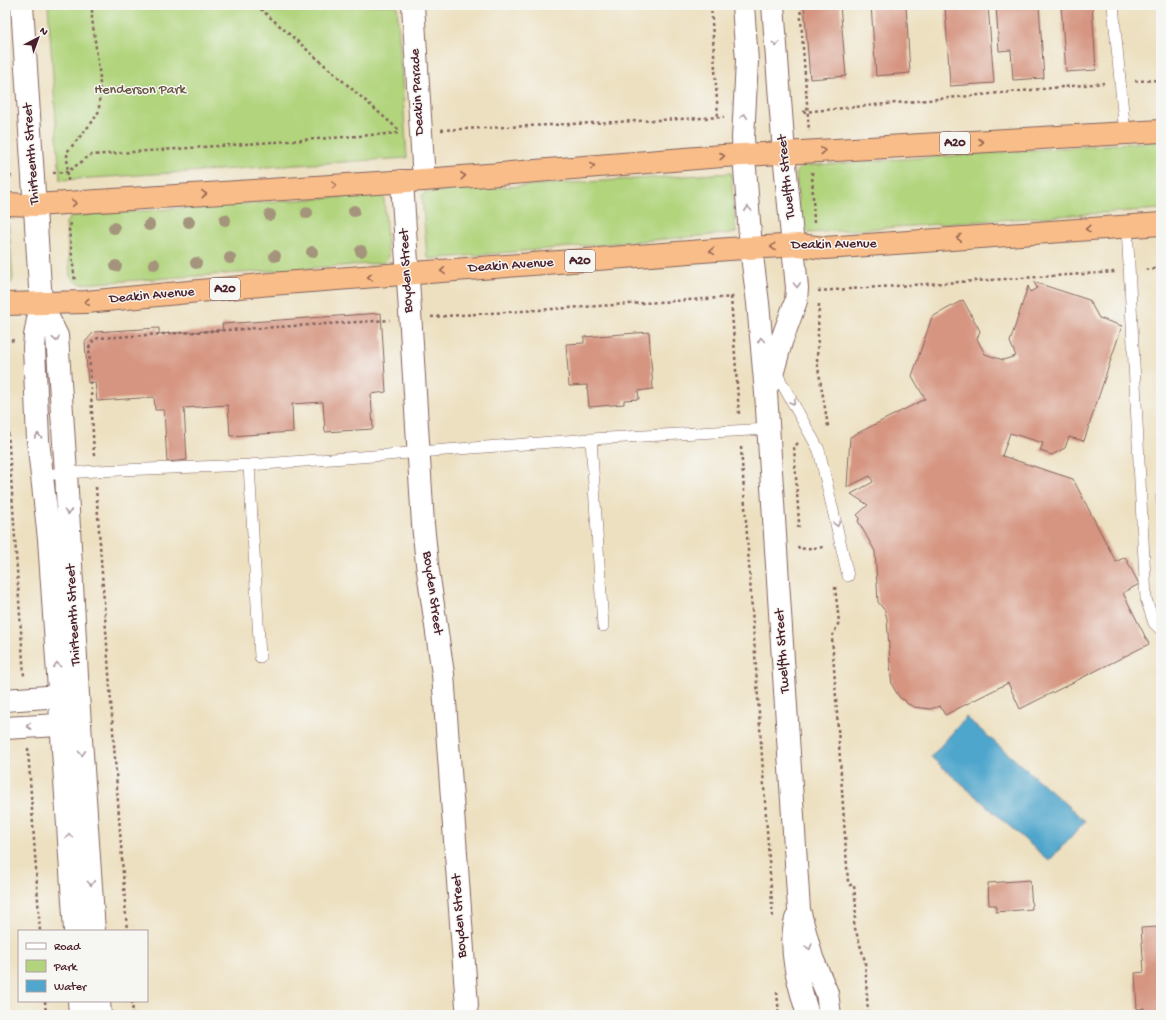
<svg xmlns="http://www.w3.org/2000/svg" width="1166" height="1020" viewBox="0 0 1166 1020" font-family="'Gochi Hand',sans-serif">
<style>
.green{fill:#b1d47c;stroke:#7e7a54}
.water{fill:#50a6cc;stroke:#4d627c}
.building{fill:#d69581}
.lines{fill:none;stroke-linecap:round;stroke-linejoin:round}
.service-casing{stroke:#83635f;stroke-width:12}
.minor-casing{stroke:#83635f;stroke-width:24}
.trunk-casing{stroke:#83635f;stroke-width:24}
.path{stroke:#83635f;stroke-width:2.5;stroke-dasharray:3 3;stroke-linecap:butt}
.service{stroke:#fff;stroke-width:11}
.minor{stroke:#fff;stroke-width:22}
.trunk{stroke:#f8bd88;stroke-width:22}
.tree{fill:#a4947b}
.oneway{stroke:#ae9aa0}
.oneway2{stroke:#986655}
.labels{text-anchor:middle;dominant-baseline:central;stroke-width:3;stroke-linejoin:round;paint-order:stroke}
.shield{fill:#f6f6f2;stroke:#7e6067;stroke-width:1}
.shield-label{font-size:13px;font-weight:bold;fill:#4a1f2b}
.park-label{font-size:14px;fill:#695543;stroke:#f6f6f2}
.street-label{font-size:14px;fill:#4a1f2b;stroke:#f6f6f2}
</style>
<rect width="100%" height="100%" fill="#f6f6f2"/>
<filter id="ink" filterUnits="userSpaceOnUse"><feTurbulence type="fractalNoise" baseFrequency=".025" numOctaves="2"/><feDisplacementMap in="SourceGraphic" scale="8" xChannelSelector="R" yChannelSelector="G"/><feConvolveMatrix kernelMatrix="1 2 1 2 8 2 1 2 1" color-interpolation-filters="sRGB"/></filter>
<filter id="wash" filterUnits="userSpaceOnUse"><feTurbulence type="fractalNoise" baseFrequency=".012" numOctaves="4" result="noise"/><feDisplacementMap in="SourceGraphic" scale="16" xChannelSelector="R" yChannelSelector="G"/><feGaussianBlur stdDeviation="0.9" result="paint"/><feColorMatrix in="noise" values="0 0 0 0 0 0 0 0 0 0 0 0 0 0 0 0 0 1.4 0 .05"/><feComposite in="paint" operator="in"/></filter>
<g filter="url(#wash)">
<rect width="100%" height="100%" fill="#ede0c0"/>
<path class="green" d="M48,5h349l10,153 -347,22z
M1161,141v68l-352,24 -9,-7 -4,-54 7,-6z
M731,173l5,60 -306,26 -3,-2 -5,-61 3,-4z
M381,194l3,4 4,59 -1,3 -3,3 -303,21 -8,-4 -3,-4 -4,-53 5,-7z
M5,221l3,2 1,4 4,51 -1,4 -7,6z"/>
<path class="water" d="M966,717l119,104 -36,40 -118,-104z"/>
<g id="blocks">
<path class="building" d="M804,5h36l6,71 -36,3z
M871,5h35l4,68 -34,3z
M945,5h43l6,78 -44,3z
M996,5h43l5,73 -31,2 -2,-30 -12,1z
M1061,5h31l4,65 -30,2z
M1034,282l55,18 10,18 23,8 -38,115 -15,-4 -4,11 -13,7 -12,-4 3,-8 -33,-10 -8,23 71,23 43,83 9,-5 14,27 -16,9 26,51 -129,65 -12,-26 -63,32 -5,-9 -10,3 -16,-2 -8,-4v-2l-6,-3 -4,-6 -4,-7 -1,-8 -4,-58 -2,-8 -7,-9 -3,-51 -17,-30 2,-3 -3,-3 11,-10 -17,-11 22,-12 -3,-6 -23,11 3,-50 75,-38 -13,-23 20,-59 31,-17 17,31 -3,8 8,15 18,6 13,-4 -6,-14 18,-56 2,6 7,-4z
M381,313l5,79 -15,2 2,35 -48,3 -2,-30 -31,2 1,28 -63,4 -2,-31 -44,3 3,52 -20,2 -3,-52h-9l-1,-13 -57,4 -2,-19 -7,1 -3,-41 9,-10 65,-4v6l64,-4 -1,-6z
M649,332l4,57 -15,2 1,8 -15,1v4l-35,3 -2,-22 -18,1 -3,-42 18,-1v-6z
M1158,496h3v21h-1z
M1030,880l2,29 -36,3v-7h-7l-1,-22z
M1158,927l3,41v47h-17v-7l-7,1 -2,-36 9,-1 -3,-44z"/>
</g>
</g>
<g filter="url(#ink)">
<use href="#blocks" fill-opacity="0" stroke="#83635f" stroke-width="1"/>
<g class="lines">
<g class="service-casing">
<path id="service" d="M1113,5l12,129
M1127,226l19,373 8,24 7,7
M774,369l45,81 29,126
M591,439l12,187
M249,465l11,192
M41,475l54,-4 154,-6 138,-10 32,-3 172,-13 177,-10"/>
</g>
<g class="minor-casing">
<path id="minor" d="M22,5l19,298 -6,33 -1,11 4,93 11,99 26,392
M413,5l11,175
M743,5l4,56 -4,77 1,17 7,93 7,55 8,90 33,517 13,48 15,35 3,22
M402,181l21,343 4,40 16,110 24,332
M41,303l16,33 9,137 12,222 16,236
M770,382l11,-40 15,-41 1,-13 -13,-135 -11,-148
M5,700l69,-5
M5,728l72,-4
M796,919c-8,31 3,66 12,96
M79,1001l1,14
M99,1001l1,14"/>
</g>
<g class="trunk-casing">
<path id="trunk" d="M5,204l30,1 389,-25 298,-24 62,-3 377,-22
M5,304l81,-2 185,-18 458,-35 70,-4 26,3 336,-24"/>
</g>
<path class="path" d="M256,5l144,126
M711,5l7,112
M800,5l9,126
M1135,81l26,-1
M803,112l301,-29
M441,130l283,-13
M812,172l2,51
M53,173l14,-1 24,-17 309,-22
M5,177l7,-1
M68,181l-1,-29 26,-31 6,-10 1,-33 -8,-60v-13
M71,223l-2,7 6,52
M1146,270l15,-2
M818,291l297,-19
M731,297l8,117
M819,304l-2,57 11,65 -3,1
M431,317l304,-20
M5,330l1,12
M5,342l9,-2
M5,385l19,292
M741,447l32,472
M94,456l-5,-108 3,-6 6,-4 292,-18
M96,487l31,444
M798,528l1,-5 -5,-76 4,-4
M798,546l1,3 26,-2
M835,587l4,35 -7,15 16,245 2,3h4l2,23 -2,17 11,36 3,54
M28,748l12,183
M777,992l2,23
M45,1001l1,14
M132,1001l1,14"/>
<use href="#service" class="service"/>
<use href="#minor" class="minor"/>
<use href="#trunk" class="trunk"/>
</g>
<g class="tree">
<circle cx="354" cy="211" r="6"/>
<circle cx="307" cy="213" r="6"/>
<circle cx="270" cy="215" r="6"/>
<circle cx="225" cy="220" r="6"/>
<circle cx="189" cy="222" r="6"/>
<circle cx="149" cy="225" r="6"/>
<circle cx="114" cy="228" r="6"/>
<circle cx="361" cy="251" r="6"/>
<circle cx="312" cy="252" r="6"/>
<circle cx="275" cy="256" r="6"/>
<circle cx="230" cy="258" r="6"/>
<circle cx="196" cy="263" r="6"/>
<circle cx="154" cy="264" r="6"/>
<circle cx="116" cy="266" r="6"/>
</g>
<defs><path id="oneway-chevron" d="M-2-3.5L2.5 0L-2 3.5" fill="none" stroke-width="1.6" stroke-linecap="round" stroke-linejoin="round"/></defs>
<g class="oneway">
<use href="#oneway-chevron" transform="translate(776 44) rotate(86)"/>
<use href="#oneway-chevron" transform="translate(744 116) rotate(-87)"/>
<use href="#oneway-chevron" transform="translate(748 209) rotate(-95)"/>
<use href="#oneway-chevron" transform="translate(797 285) rotate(87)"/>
<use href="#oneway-chevron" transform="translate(56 339) rotate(79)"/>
<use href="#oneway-chevron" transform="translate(761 340) rotate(-95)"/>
<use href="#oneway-chevron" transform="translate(793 402) rotate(61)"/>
<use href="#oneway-chevron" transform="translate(38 436) rotate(-92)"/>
<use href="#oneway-chevron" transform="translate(68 512) rotate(87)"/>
<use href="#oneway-chevron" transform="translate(837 524) rotate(78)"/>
<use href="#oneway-chevron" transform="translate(57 665) rotate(-94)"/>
<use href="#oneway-chevron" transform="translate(29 726) rotate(176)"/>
<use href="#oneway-chevron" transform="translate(82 753) rotate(86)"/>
<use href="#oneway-chevron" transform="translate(69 836) rotate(-94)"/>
<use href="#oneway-chevron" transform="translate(91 883) rotate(86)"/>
<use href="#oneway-chevron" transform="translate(809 947) rotate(74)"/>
</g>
<g class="oneway2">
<use href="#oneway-chevron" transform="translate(981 142) rotate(-3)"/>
<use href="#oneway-chevron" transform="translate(823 151) rotate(-3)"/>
<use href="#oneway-chevron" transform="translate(722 156) rotate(-4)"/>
<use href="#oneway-chevron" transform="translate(592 166) rotate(-5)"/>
<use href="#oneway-chevron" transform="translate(463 176) rotate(-5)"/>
<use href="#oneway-chevron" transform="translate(334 185) rotate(-4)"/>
<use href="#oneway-chevron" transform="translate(204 194) rotate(-4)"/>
<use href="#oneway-chevron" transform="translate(74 203) rotate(-4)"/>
<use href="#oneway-chevron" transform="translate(1088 229) rotate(176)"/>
<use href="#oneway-chevron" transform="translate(959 238) rotate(176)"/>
<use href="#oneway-chevron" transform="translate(773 247) rotate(176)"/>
<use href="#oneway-chevron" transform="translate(712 251) rotate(176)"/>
<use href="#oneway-chevron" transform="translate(443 271) rotate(176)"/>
<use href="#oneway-chevron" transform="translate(370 277) rotate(176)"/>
<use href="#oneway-chevron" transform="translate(87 302) rotate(176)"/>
</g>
</g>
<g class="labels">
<g class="shield">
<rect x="940" y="132" width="30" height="22" rx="3"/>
<rect x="565" y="250" width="30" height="22" rx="3"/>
<rect x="210" y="278" width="30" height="22" rx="3"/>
</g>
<g class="shield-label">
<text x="955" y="143">A20</text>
<text x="580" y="261">A20</text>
<text x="225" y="289">A20</text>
</g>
<g class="park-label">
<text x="140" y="90">Henderson Park</text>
</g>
<g class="street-label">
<text transform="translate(418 92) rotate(-93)">Deakin Parade</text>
<text transform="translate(32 154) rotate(-94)">Thirteenth Street</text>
<text transform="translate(787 177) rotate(-96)">Twelfth Street</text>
<text transform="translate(834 245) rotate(-1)">Deakin Avenue</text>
<text transform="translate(511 266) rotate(-4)">Deakin Avenue</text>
<text transform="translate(407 271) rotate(-93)">Boyden Street</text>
<text transform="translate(152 296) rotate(-5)">Deakin Avenue</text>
<text transform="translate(432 593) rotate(82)">Boyden Street</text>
<text transform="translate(74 615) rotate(-93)">Thirteenth Street</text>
<text transform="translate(783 651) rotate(-94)">Twelfth Street</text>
<text transform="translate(460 916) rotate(-94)">Boyden Street</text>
</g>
</g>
<rect width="1166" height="1020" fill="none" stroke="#f6f6f2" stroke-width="20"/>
<rect x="18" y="930" width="130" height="72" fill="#f6f6f2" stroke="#b1a0a2"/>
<rect x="26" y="943" width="20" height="6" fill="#ffffff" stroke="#b1a0a2"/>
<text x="54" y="950" font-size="12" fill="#4a1f2b">Road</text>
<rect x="26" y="960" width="20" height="12" fill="#b1d47c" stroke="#b1a0a2"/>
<text x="54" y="970" font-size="12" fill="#4a1f2b">Park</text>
<rect x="26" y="980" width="20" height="12" fill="#50a6cc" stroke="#b1a0a2"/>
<text x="54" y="990" font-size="12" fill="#4a1f2b">Water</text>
<g transform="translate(38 38) rotate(41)" stroke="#f6f6f2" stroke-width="3" paint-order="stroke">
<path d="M0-3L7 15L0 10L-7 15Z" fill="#4a1f2b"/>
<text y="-6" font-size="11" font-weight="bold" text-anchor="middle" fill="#4a1f2b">N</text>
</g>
</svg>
